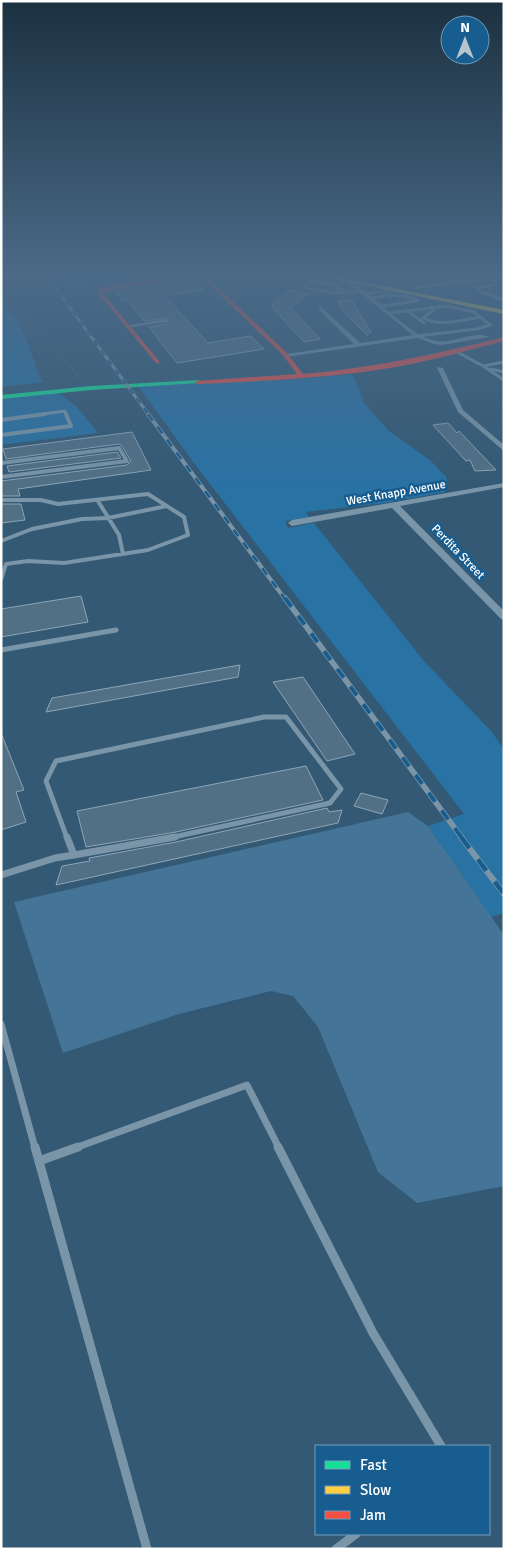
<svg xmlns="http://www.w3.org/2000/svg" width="505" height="1550" viewBox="0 0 505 1550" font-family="Signika,sans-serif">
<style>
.green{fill:#2972a4}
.water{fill:#447497}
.building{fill:#517085;stroke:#8fa5b5}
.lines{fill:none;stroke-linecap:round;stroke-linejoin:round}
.path{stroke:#7a95a7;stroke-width:1;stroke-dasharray:1 2;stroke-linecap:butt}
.lane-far4{stroke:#7a95a7;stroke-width:3}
.lane-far3{stroke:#7a95a7;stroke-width:4}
.lane-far2{stroke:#7a95a7;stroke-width:5}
.lane-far1{stroke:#7a95a7;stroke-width:7}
.lane{stroke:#7a95a7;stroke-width:9}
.street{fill:#7a95a7;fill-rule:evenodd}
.fast{fill:#16e098;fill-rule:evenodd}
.slow{fill:#ffcf43;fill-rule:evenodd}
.jam{fill:#f24e42;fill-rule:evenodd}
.rail-far3-casing{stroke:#7b95a7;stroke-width:3}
.rail-far2-casing{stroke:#7b95a7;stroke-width:4}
.rail-far1-casing{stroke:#7b95a7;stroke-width:5.5}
.rail-casing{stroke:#7b95a7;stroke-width:6}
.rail-far3{stroke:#185d8f;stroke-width:2;stroke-dasharray:6;stroke-linecap:butt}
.rail-far2{stroke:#185d8f;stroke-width:2.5;stroke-dasharray:8;stroke-linecap:butt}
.rail-far1{stroke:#185d8f;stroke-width:4;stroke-dasharray:11;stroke-linecap:butt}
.rail{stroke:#185d8f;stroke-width:4.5;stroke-dasharray:14;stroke-linecap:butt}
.labels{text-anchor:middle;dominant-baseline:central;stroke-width:5;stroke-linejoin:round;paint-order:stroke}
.far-street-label{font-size:12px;fill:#fff;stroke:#185d8f}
</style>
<rect width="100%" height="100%" fill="#335974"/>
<path class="green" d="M55,273h63l10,8 -60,9z
M1,305c21,10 32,53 39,74l4,3 -43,5z
M351,374l3,3 10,26 24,27 43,31 16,17 -2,14 -60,11 -79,9 3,5 -24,4 3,7 26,-5 109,137 69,72 12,18v163l-13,4 -63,-91 36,-12 -267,-347 -59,-81 161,-7z
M57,392l19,14 22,27 -97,12v-46z"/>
<path class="water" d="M408,812l20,14 76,109v251l-87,17 -39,-31 -60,-145 -25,-31 -22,-5 -92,23 -116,39 -49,-151z"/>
<path class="building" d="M192,280l12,10 -40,6 44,47 43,-7 13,13 -87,14 -28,-36 18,-3 1,-6 -24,3 -16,-20 -4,1 -8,-10z
M291,290l18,4 -19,13 30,32 -16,3 -32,-35 3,-6z
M351,300l20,32 -4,3 -22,-22 -7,-12z
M448,423l9,10 2,-2 37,39 -21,1 -5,-11 -4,1 -33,-36z
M132,432l19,38 -133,19 2,7h-19v-15l126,-16 4,-4 -9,-15 -3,-2 -113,15 -3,-10z
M117,452l4,6 -112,14 -2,-6z
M1,504h20l4,16 -24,3z
M81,596l7,26 -87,15v-28z
M240,665l-2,12 -192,35 6,-14z
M303,677l52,77 -28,7 -54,-79z
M1,733l23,57 -8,2 10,30 -25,8z
M306,766l17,34 -147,32 -90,15 -9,-36z
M361,793l27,7 -6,14 -28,-8z
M327,808l2,4 13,-2 -4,13 -282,62 6,-19 28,-5 -1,-3 87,-16z"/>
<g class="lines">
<path class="path" d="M1,278l13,33 31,22 35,46"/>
<path class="lane-far4" d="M322,275l-19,12 30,6 30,-2
M490,277l7,7 -19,4v3l26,9
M313,281l23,4 8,7
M389,295l16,1 13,4 -18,4
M371,298l18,-3 2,2
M381,306l19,-2 -2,-1
M434,310l-11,8c17,9 40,2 58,-1
M408,311l16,12
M389,313l58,-7 27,6 16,13 -13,4 -60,7
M457,352l26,14 21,-4
M483,366l21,14
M491,369l13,3
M36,415l29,-4 2,4"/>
<path class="lane-far3" d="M1,420l44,-6
M1,435l70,-9 -5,-12
M1,463l118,-15 8,13 -126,16
M1,500h40l17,4 90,-10 36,23 4,18 -40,15 -84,13 -36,-2 -22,3 -5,16
M98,501l21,34 4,19
M1,541l31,-12 50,-10 26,-1 59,-12"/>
<path class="lane-far2" d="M1,650l115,-20
M67,838l-21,-57 10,-20 208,-44h22l55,72 -11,14 -161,35"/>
<path class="lane-far1" d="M67,837l7,18
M74,855l101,-18
M1,875l54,-17 19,-3
M1,1024l34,124
M75,1148l172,-63 32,63"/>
<path class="lane" d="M35,1147l112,402
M278,1147l95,186 68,113
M39,1161l39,-14
M336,1549l20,-15"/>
<path class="street" d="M504,274v4l-90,11 -3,-2z
M345,279h4l16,13 34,-3 -2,3 -28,2c16,14 45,43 67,47 15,3 40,-11 53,-4l-47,8 -8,-1 -16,-6 -133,19 -1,-1 3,-2 67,-10 -35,-34 -1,-1 3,-2 39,36 53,-8 -68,-54z
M165,319l2,1v2l-40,6 -3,-2z
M438,367l5,1 20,42 41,35v6l-46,-39 -21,-44z
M504,483v4l-104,19 104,105v9l-3,-1 -109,-111 -100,18 -4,-3 4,-3z"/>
<path class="fast" d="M198,380l2,1v2l-109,7 -90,9v-4l90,-9z"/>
<path class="slow" d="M306,273h10l188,37v4z"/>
<path class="jam" d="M193,274l14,3 79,75 17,22c69,-6 134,-20 201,-37v4c-42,11 -84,23 -127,29 -60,9 -119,11 -179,14l-2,-1v-2l101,-7 -15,-20 -79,-75 -10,-1 -91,14 57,69 1,1 -3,2 -61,-73 10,-5z"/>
<g class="rail-far3-casing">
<path id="rail-far3" d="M44,273l105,142"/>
</g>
<g class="rail-far2-casing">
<path id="rail-far2" d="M148,414l137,185"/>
</g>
<g class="rail-far1-casing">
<path id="rail-far1" d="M285,598l177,240"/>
</g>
<g class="rail-casing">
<path id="rail" d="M461,837l43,57"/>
</g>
<use href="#rail-far3" class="rail-far3"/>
<use href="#rail-far2" class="rail-far2"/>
<use href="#rail-far1" class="rail-far1"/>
<use href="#rail" class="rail"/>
</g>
<linearGradient id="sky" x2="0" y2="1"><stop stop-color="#1c3140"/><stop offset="0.56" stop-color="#4a6a88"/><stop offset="1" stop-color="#4a6a88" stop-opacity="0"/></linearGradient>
<rect width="505" height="490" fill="url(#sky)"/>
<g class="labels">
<g class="far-street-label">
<text transform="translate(396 493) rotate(-10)">West Knapp Avenue</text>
<text transform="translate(458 552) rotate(46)">Perdita Street</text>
</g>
</g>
<rect width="505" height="1550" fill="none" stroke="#ffffff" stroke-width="5"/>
<rect x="315" y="1445" width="175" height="90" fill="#185d8f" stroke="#749ebc"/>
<rect x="325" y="1461" width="25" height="8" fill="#16e098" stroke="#749ebc"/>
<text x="360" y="1470" font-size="15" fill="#ffffff">Fast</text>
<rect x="325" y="1486" width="25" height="8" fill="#ffcf43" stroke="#749ebc"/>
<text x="360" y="1495" font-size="15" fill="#ffffff">Slow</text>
<rect x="325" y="1511" width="25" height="8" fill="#f24e42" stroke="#749ebc"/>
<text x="360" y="1520" font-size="15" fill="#ffffff">Jam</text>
<g transform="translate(465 40)"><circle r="24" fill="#185d8f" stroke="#749ebc"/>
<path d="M0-4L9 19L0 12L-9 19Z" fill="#b8c5ce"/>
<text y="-8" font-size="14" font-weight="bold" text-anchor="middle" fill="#ffffff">N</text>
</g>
</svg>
